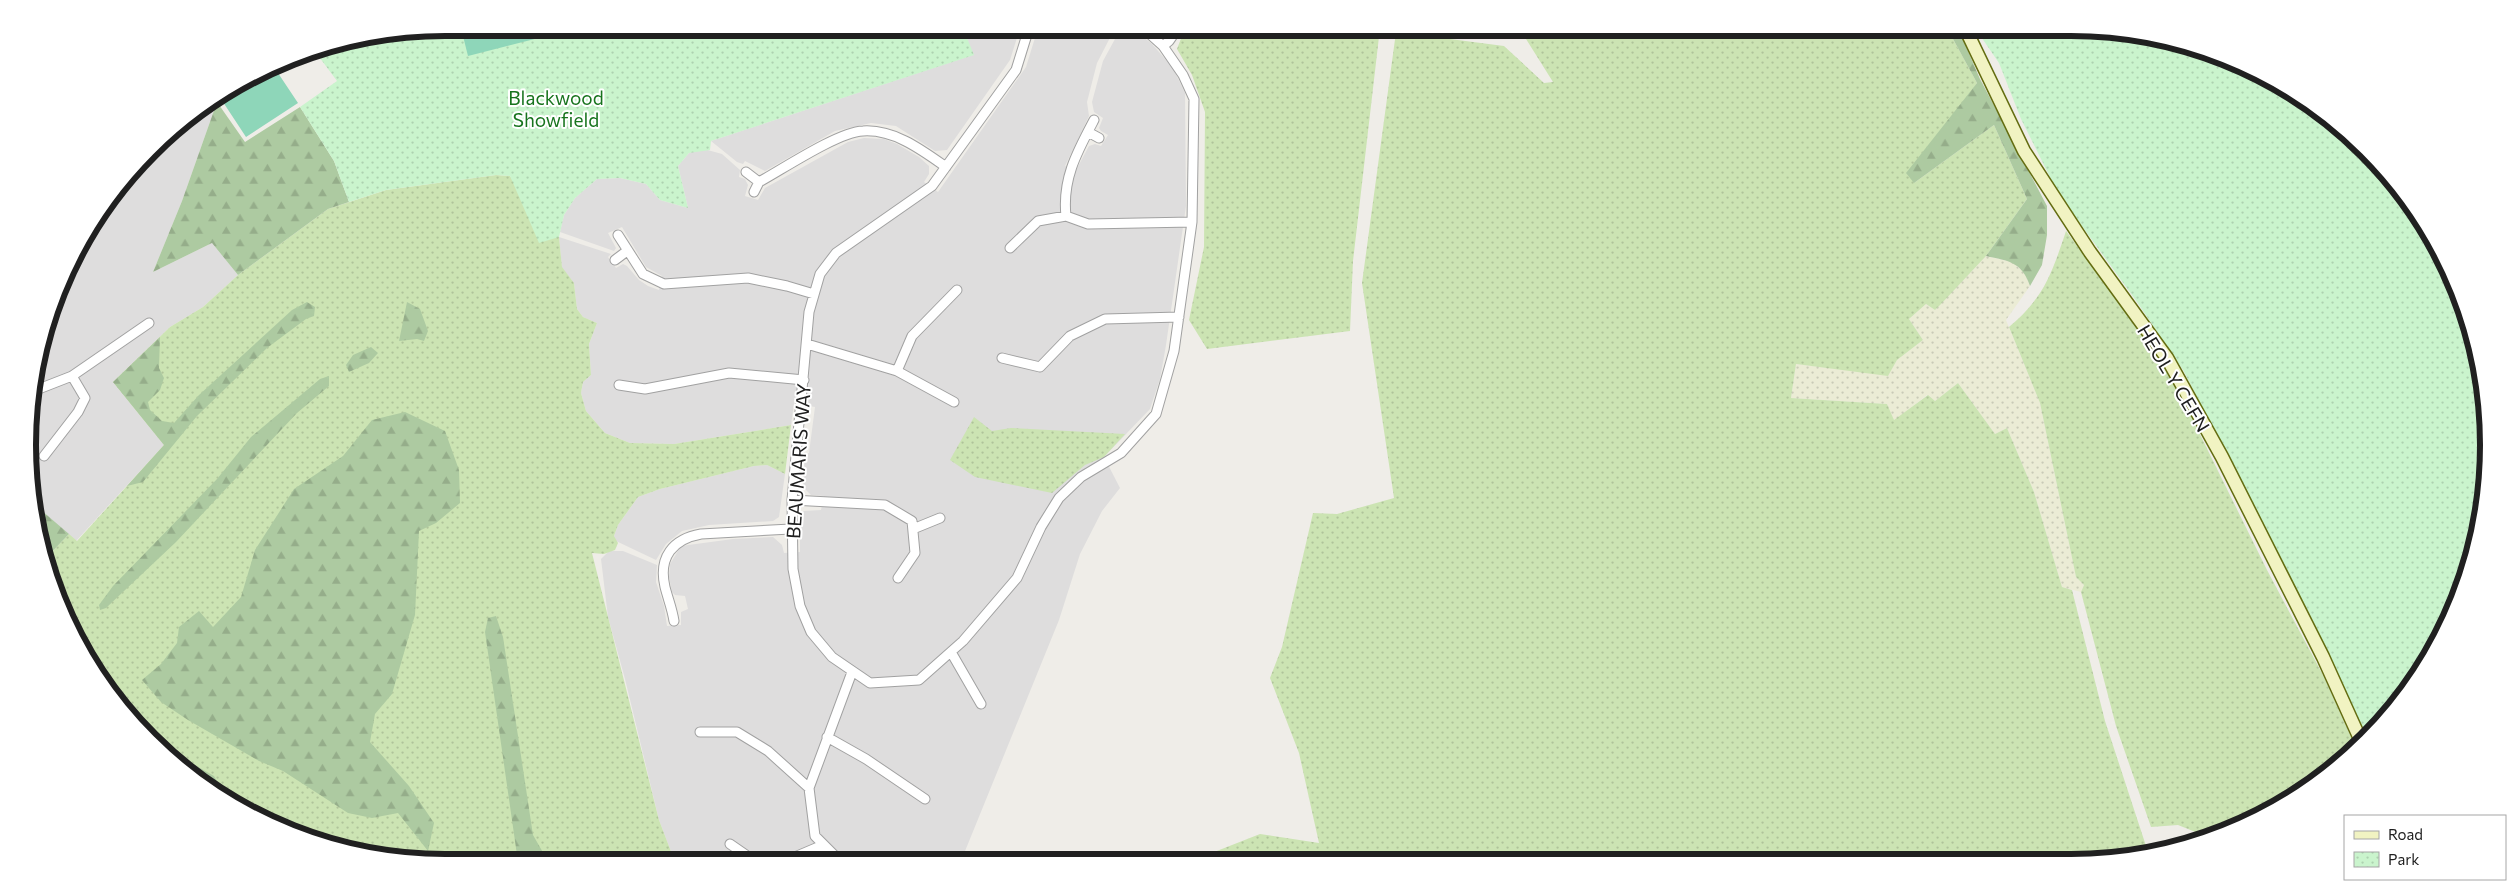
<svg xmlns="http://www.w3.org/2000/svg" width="2516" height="890" viewBox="0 0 2516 890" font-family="Commissioner,sans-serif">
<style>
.residential{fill:#dedddd}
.farmland{fill:url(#farmland-dots)}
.grass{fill:url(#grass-dots)}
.forest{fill:url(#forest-firs)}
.park{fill:url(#park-dots)}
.pitch{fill:#8ed6b9}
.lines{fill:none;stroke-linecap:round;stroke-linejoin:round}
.street-casing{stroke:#a1a1a1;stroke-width:11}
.secondary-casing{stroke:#646d11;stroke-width:15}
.street{stroke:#fff;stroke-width:9}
.secondary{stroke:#f1f3c2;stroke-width:12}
.labels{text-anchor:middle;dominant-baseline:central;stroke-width:4;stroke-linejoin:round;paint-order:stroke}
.park-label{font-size:19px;fill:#18741e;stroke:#fff}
.street-label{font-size:19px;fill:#202020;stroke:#fff}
.rim{fill:none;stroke:#202020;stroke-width:6}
</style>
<defs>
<pattern id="farmland-dots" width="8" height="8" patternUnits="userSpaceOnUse" patternTransform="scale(1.25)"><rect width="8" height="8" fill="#ebecd5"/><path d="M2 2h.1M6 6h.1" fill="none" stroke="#c9cab7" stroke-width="1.8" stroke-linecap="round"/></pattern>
<pattern id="grass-dots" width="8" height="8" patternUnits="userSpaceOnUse" patternTransform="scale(1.25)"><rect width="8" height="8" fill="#cce4b3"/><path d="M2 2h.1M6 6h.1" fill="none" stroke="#afc39a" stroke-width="1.8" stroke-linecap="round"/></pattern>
<pattern id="forest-firs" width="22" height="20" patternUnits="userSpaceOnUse" patternTransform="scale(1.25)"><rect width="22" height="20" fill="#adcaa1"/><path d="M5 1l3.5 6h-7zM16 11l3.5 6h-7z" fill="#95ad8a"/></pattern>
<pattern id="park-dots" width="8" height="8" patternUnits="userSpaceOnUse" patternTransform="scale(1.25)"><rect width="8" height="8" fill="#caf4cd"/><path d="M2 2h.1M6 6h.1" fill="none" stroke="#add1b0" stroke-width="1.8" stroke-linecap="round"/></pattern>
</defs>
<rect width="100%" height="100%" fill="#efede8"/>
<path class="residential" d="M963,28h57l-10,32 -63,90 -12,1 -39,-25 -25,-3 -36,8 -70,40 -20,-10 -2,3 -6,-2 -26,-21 262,-86z
M1038,28h77l-18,35 -10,39 2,14 -24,50 11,4 13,-24 6,-2 6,2 7,-11 -7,-4 -2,-3 4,-10 -9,-6 -2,-10 11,-41 18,-33h5l15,7 11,9 21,24 12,25 1,113 -20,139 -6,34 -10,30 -46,48 16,31 -18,23 -22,43 -21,66 -98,241 -286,1 -16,-42 -34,-141 -17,-62 -7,-58 8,-8h14l34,14 -1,17 8,24 3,20 14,-1v-13l7,-3 -3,-13 -10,-1 -3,-3 -3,-15 1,-13 11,-18 52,-7 40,-2 9,8 2,8 16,-1v-37l4,-4 17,-1 3,-14 -13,-1 -8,-8 2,-33 4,-1 6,-46 -21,-4 -3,22 -117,19 -44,-1 -25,-10 -19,-22 -5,-18 2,-11 8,-7 -2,-31 8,-21 -14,-6 -6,-8 -3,-26 -12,-15 -3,-31 52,17 -3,3 8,11 7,-4 4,2 12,14 9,6 11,4 3,-14 -16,-9 -24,-40 -14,6 8,15 -2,3 -54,-19 4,-17 11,-17 22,-19 23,-1 26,6 14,16 28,8 -10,-42 11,-13 15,-4 18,5 18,16 -1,7 6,2 3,6 -3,11 13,4 7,-12 83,-46 16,-4 20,1 13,5 22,13 10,9v8l-5,8 14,10 88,-125z
M217,102l-35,99 -29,71 59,-29 26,32 -35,32 -33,20 -57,55 51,63 -88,96 -42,-37 -6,-31 3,-82 40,-131 43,-69 56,-60z
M767,465l18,9 -6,43 -6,4 -64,4 -27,6 -16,13 -10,16 -40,-19 -2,-5 4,-11 20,-28 22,-8 94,-23z"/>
<path class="farmland" d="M1986,256l26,6 13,11 5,13 -24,34 34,83 36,174 8,8 -3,7 -19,-5 -28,-95 -27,-64 -12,6 -37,-51 -23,18 -8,-6 -33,26 -7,-17 -96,-6 5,-34 92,11 9,-15 26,-20 -14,-21 17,-15 9,6z"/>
<path class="grass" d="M1185,28h195l-27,233 -3,70 -143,18 -18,-29 15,-73 1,-135 -13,-37 -15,-26z
M1535,28h412l30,55 -63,100 80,-58 33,74 -41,57 -44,47 -7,7 -9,-6 -17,15 14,21 -26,20 -9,16 -92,-12 -5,34 96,6 7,16 34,-25 7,6 23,-18 37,51 12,-6 27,64 28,95 10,3 33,131 43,131 -22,7 -923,2 1,-5 56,-22 59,9 -20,-90 -29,-75 12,-31 31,-134 24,1 57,-16 -32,-215 34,-251 108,14 40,37 9,-1 -27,-43z
M496,175l14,1 46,60 3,1 3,30 12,16 3,26 6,8 14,6 -8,21 2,31 -8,7 -2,11 5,18 19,22 25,10 44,1 117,-19 -6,49 -18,-9 -13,1 -94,23 -22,8 -20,28 -4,11 4,7 -3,7 -11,4 -12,-1 67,267 16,42h-230l-108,-14 -124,-56 -63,-52 -52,-63 -53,-118 24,-25 8,7 87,-96 -51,-63 57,-55 33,-20 35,-32 90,-66 58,-19z
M2066,231l47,63 64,94 90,182 57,107 32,71 -10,11 -91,61 -52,15 -25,-10 -27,2 -35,-101 -35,-134 3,-7 -8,-8 -36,-174 -31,-76c35,-29 43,-54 57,-96z
M974,417l18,14 19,-3 114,6 -21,23 -19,8 -33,28 -77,-16 -25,-17z"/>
<path class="forest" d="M1947,28h11l22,51 67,127v29l-5,30 -12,21c-8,-24 -21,-25 -44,-30l41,-57 -33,-74 -80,58 -8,-10 71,-90z
M217,102l28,40 55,-35 34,54 15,41 -21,7 -90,66 -26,-32 -59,29 29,-71z
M307,302l8,5 -1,9 -8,3 -39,29 -70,68 -54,66 -16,4 37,-41 -51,-63 47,-45 -1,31 5,10 -4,12 -12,12 2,8 12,11 12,2 25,-28 93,-85z
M407,302l13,7 8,22 -4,10 -7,-2 -18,2z
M371,347l7,6 -9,10 -20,9 -3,-7 7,-10z
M329,376v10l-32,27 -121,129 -70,66 -6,2 -1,-5 14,-19 104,-107 34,-42 69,-58z
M405,412l40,19 14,39 1,33 -24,20 -17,8 -4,84 -23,79 -17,20 -5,28 39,44 25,37 -6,28 -30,-38 -26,5 -24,-5 -65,-42 -24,-10 -71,-41 -27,-18 -19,-22 19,-16 16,-21 2,-16 20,-16 14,16 28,-30 14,-47 39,-61 49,-33 29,-36z
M34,504l35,30 -24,25 -3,-6z
M496,616l7,21 30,198 12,21 25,5 25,-9 5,10h-82l-33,-230 3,-14z
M174,753l40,23 5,9 -13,1 -32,-26z"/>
<path class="park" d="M445,28h518l11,27 -263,86 -1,9 -21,3 -11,13 10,42 -28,-8 -14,-16 -26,-6 -23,1 -22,19 -11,17 -5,22 -20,6 -29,-67 -14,-1 -110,15 -37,12 -15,-41 -34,-54 37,-26 -23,-31 50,-15z
M1975,28h96l108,14 76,28 70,44 60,56 47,66 34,75 19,79 3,82 -14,81 -42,101 -67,82 -52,-115 -130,-251 -46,-68 -79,-109 -37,-74 -22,-56z"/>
<path class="pitch" d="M461,28h117l-110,28z
M274,67l24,36 -52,34 -25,-38z"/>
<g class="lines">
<g class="street-casing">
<path id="street" d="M1029,28l-13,42 -84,116 -96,67 -16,21 -11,38 -17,188 1,69 7,37 11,26 21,25 38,26 49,-3 44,-39 54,-63 24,-51 18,-29 22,-21 40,-24 35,-39 18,-63 18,-129 2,-123 -11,-24 -20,-29 -20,-18
M1163,46l6,-5 9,-13
M1088,132l11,6
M746,172l13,10
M754,192l5,-10c24,-13 79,-50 104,-51 31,-2 59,19 83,36
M1066,216c-4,-37 11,-64 28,-96
M618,235l25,39 21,10 84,-6 39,8 27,8
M1010,248l28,-27 28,-5 22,8 104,-2
M615,260l12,-9
M807,344l90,27 57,31
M1002,358l38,9 30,-31 35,-17 74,-2
M897,371l15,-35 45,-46
M619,385l26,4 84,-16 75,7
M31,392l41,-16 77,-53
M44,456l34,-44 7,-14 -13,-22
M792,500l93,5 27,16 3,32 -17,25
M913,529l27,-11
M674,621c-2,-13 -6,-22 -9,-34 -7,-30 8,-48 36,-53l90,-5
M951,652l30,52
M700,732h37l31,19 41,37
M827,737l39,22 59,40
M730,844l26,18
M783,862l40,-17
M841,862l-26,-26 -6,-48 43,-116"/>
</g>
<g class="secondary-casing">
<path id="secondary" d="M1965,28l59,123 66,101 77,106 55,99 101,200 38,84"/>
</g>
<use href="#street" class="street"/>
<use href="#secondary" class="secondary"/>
</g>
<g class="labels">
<g class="park-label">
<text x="556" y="97">Blackwood<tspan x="556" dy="22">Showfield</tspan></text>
</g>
<g class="street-label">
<text transform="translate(2174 378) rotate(59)">HEOL Y CEFN</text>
<text transform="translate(798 461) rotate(-86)">BEAUMARIS WAY</text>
</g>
</g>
<path d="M0 0H2516V890H0ZM445 36H2071A409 409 0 0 1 2480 445V445A409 409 0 0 1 2071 854H445A409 409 0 0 1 36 445V445A409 409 0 0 1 445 36Z" fill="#fff" fill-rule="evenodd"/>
<path class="rim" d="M445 36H2071A409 409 0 0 1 2480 445V445A409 409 0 0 1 2071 854H445A409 409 0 0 1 36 445V445A409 409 0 0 1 445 36Z"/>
<rect x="2344" y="815" width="162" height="65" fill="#ffffff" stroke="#a6a6a6"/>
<rect x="2354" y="831" width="25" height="8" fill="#f1f3c2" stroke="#a6a6a6"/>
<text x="2388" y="840" font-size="15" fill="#202020">Road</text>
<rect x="2354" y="852" width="25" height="15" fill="url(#park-dots)" stroke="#a6a6a6"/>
<text x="2388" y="865" font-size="15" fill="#202020">Park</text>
</svg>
